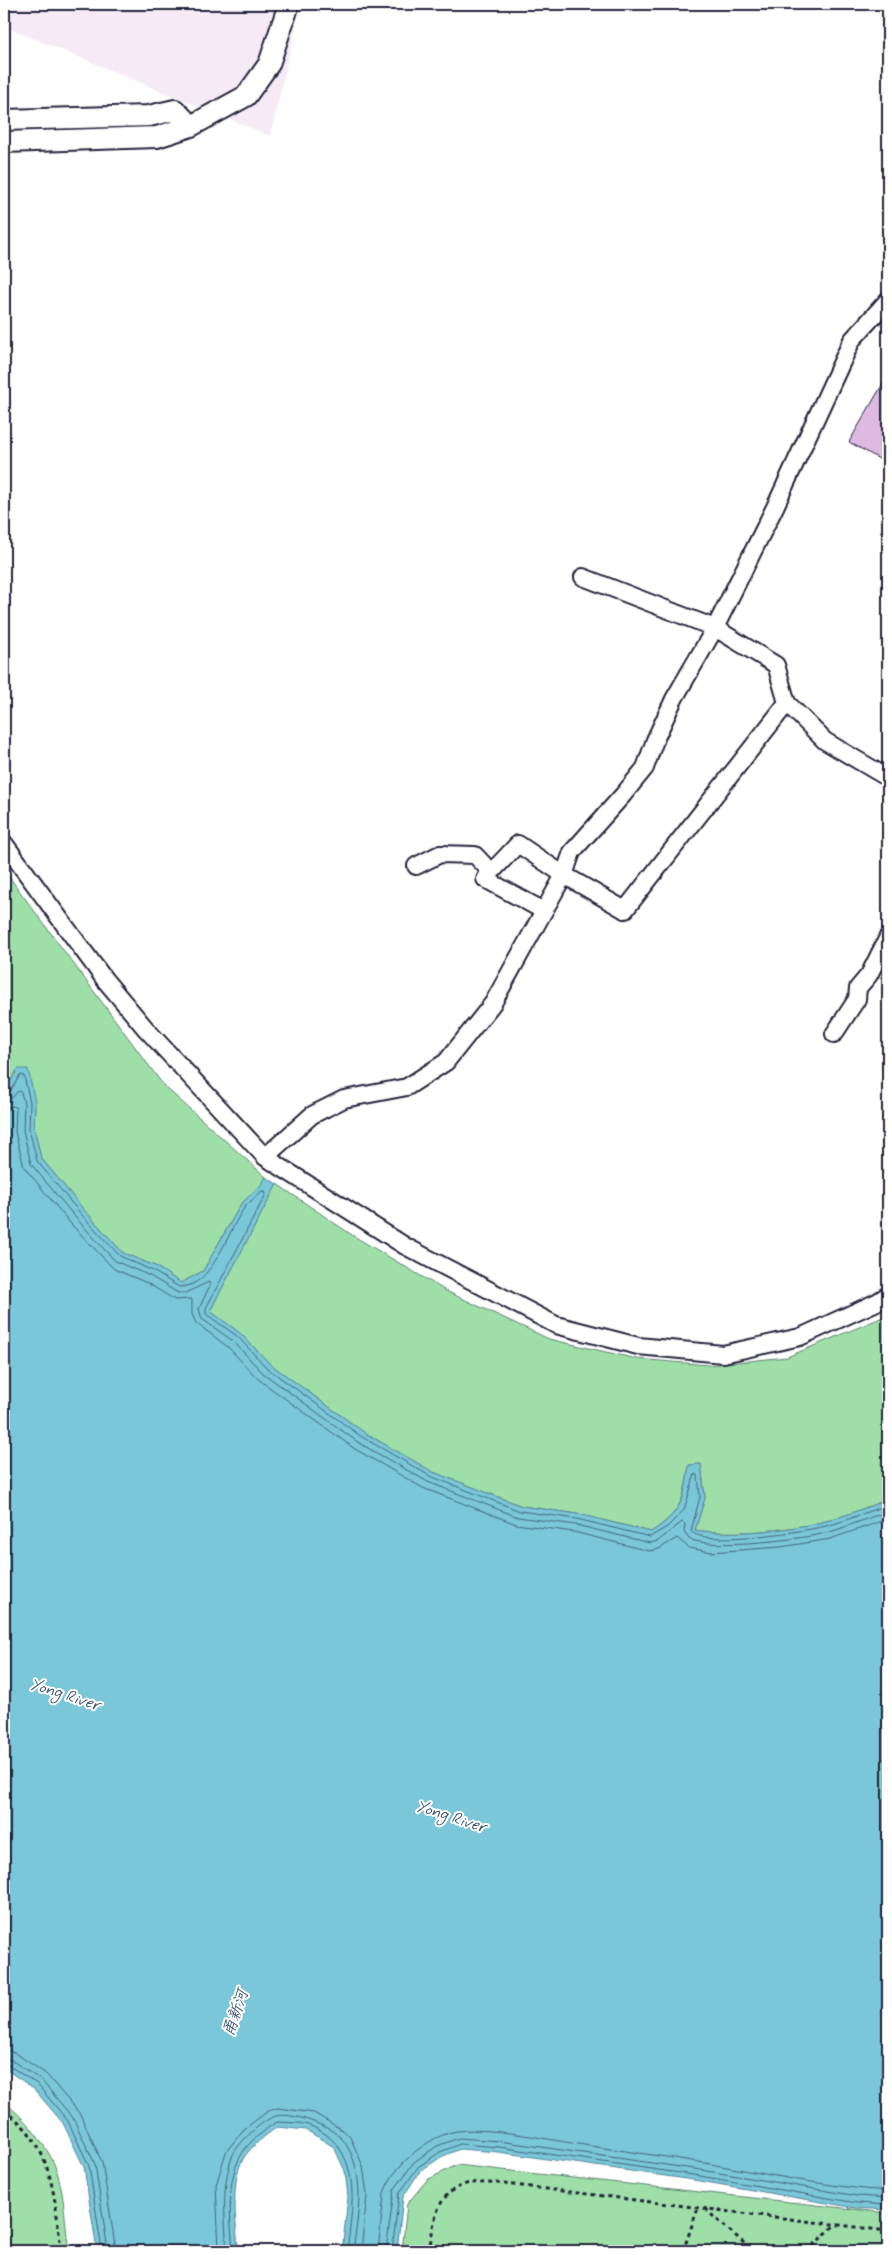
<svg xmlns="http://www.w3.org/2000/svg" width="892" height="2255" viewBox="0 0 892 2255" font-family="Mynerve,'LXGW WenKai TC',sans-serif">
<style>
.built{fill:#f5eaf6}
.green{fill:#9edfa8;stroke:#608072}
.water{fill:#79c7d8;stroke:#568599}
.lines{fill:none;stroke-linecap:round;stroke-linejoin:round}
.shore{stroke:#45647a;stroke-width:1}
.building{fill:#deb9e2;stroke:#22223b}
.minor-casing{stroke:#22223b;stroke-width:20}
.tertiary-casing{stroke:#22223b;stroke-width:24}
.path{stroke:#22223b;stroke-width:3;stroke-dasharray:4 4;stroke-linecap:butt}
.minor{stroke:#fff;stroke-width:16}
.tertiary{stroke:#fff;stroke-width:20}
.labels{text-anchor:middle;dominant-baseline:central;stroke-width:4;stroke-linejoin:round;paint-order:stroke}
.water-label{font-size:16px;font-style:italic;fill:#405c72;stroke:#fff}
</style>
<rect width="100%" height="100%" fill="#fff"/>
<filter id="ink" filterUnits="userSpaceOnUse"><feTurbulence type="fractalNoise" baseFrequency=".02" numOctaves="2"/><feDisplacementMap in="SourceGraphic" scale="10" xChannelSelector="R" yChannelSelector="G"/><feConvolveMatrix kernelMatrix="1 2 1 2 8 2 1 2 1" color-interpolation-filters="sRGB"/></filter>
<g filter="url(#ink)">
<path class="built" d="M8,4h293l-31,132 -259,-107z"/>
<path class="green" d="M4,870l160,216 102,91 -4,7 -21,20 -38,67 -22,12 -26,-17 -32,-13 -39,-43 -43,-52 -7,-30 1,-26 -17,-33 -14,23z
M277,1184l75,51 94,56 103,48 88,20 72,6 78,-8 101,-42v185c-21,6 -41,16 -62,21 -36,9 -95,15 -131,9l10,-32 -4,-34 -12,1c-5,35 -8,47 -38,67l-73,-18 -56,-8 -89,-34 -68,-39 -95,-69 -30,-31 -30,-22z
M4,2102c21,16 47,47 54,73 7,24 7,51 11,76h-65z
M457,2165l431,48v38h-486l5,-47 20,-24z"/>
<path class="water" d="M18,1069h10l7,33 -1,26 7,30 43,52 39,43 32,13 26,17 22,-12 38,-67 21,-20 4,-7 11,7 -67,127 30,22 30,31 95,69 68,39 89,34 56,8 73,18c30,-19 34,-33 38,-67l12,-1 4,34 -10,32c36,6 96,0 131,-9 21,-5 41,-15 62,-21v710l-32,-2 -156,-27 -202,-29 -38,-3 -17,7 -23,15 -17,26 -6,54h-55l6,-54 -3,-26 -11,-24 -28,-17 -29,-3c-12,9 -26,19 -34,32 -14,26 -6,64 -5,92h-141l-13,-84 -21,-44 -30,-35 -29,-20v-976z"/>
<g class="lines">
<path class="shore" d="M4,1094l6,-2 10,-17 4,1 6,26 -1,27 8,32 43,52 40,43 33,15 26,16c34,1 49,-58 66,-80 5,-6 12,-11 17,-16h3l1,3 -60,114v6l31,22 30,32 95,69 68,39 90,35 57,8 73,18 17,-10 17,-17 11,-36 3,2 2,21 -9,34c10,16 115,0 135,-5 21,-5 41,-15 62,-21
M4,1100l8,-2 6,-7 3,1 3,11 -1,27 8,34 44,53 40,44 35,15 28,17h7l24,-11 1,3 -11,24 3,10 31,22 30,32 96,70 69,39 90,35 58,8 74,18 8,-2 24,-19 3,2 -1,8 5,7c23,11 116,0 141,-7 20,-6 38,-15 58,-20
M4,1108l10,-2 2,2 -1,24 9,35 46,56 44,46 33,14 28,17 17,-1v15l4,9 32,24 30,32 97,70 68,39 93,36 58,8 75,19 10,-2 18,-11 12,10 22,4 70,-5 49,-8 58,-20
M4,2050l11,3 31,21 34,40 22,48 14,89
M4,2058l7,2 30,20 32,38 22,46 13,87
M4,2064l4,1 29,19 31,37 21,45 13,85
M219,2251l-3,-66 10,-33 17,-22 25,-19 10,-3 36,5 30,18 6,6 13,29 4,29 -6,56
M227,2251c-2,-32 -6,-63 5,-94 5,-13 28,-35 41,-40 16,-7 59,9 70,23 24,32 15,75 10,111
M233,2251c-3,-40 -11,-88 26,-116 6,-4 12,-11 19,-13 9,1 22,0 30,3 56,21 45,80 39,126
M378,2251l6,-57c7,-27 46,-60 74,-63 33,-4 86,8 120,13 43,7 85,12 127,19 61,11 122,24 183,28
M386,2251l8,-61 20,-28 23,-16 22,-8 40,3 202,29 157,26 30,2
M392,2251l7,-57 19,-27 22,-15 20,-8 39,3 201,29 157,27 31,2"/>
</g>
<path class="building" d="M888,375v89l-39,-22z"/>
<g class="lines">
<g class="minor-casing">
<path id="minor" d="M583,577l132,51 61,37 11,38 38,38 63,37
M787,703l-162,207 -61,-35 -46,-31 -33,35 59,32 20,-36 8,-23 51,-57 22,-27 10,-28 19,-41 41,-71 60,-121 77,-167 36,-40
M4,843l101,137 41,49 119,128 140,89 151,79 82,21 85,8 77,-17 77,-35 11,-7
M416,866l24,-12 35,1 16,17
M834,1034l23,-35 1,-11 11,-13 19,-38
M265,1157l47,-42 32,-16 63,-12 39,-25 47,-59 51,-92"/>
</g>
<g class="tertiary-casing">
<path id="tertiary" d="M4,120l145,-4 26,-6 16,16 -34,11 -153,5
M191,126l55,-30 23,-32 20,-60"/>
</g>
<path class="path" d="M4,2111c49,30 51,89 57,140
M705,2209l48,42
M429,2251c5,-27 5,-57 37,-67 8,-3 21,0 31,-1l391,48
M683,2251l15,-43
M807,2251l28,-26
M887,2251l1,-1"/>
<use href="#minor" class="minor"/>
<use href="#tertiary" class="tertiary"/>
</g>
</g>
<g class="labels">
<g class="water-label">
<text transform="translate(65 1695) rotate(18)">Yong River</text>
<text transform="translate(451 1817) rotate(18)">Yong River</text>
<text transform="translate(236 2013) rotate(-71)">甬新河</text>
</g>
</g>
<rect width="892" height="2255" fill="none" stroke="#fff" stroke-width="20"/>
<rect x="10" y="10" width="872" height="2235" fill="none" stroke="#22223b" stroke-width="2" filter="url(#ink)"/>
</svg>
